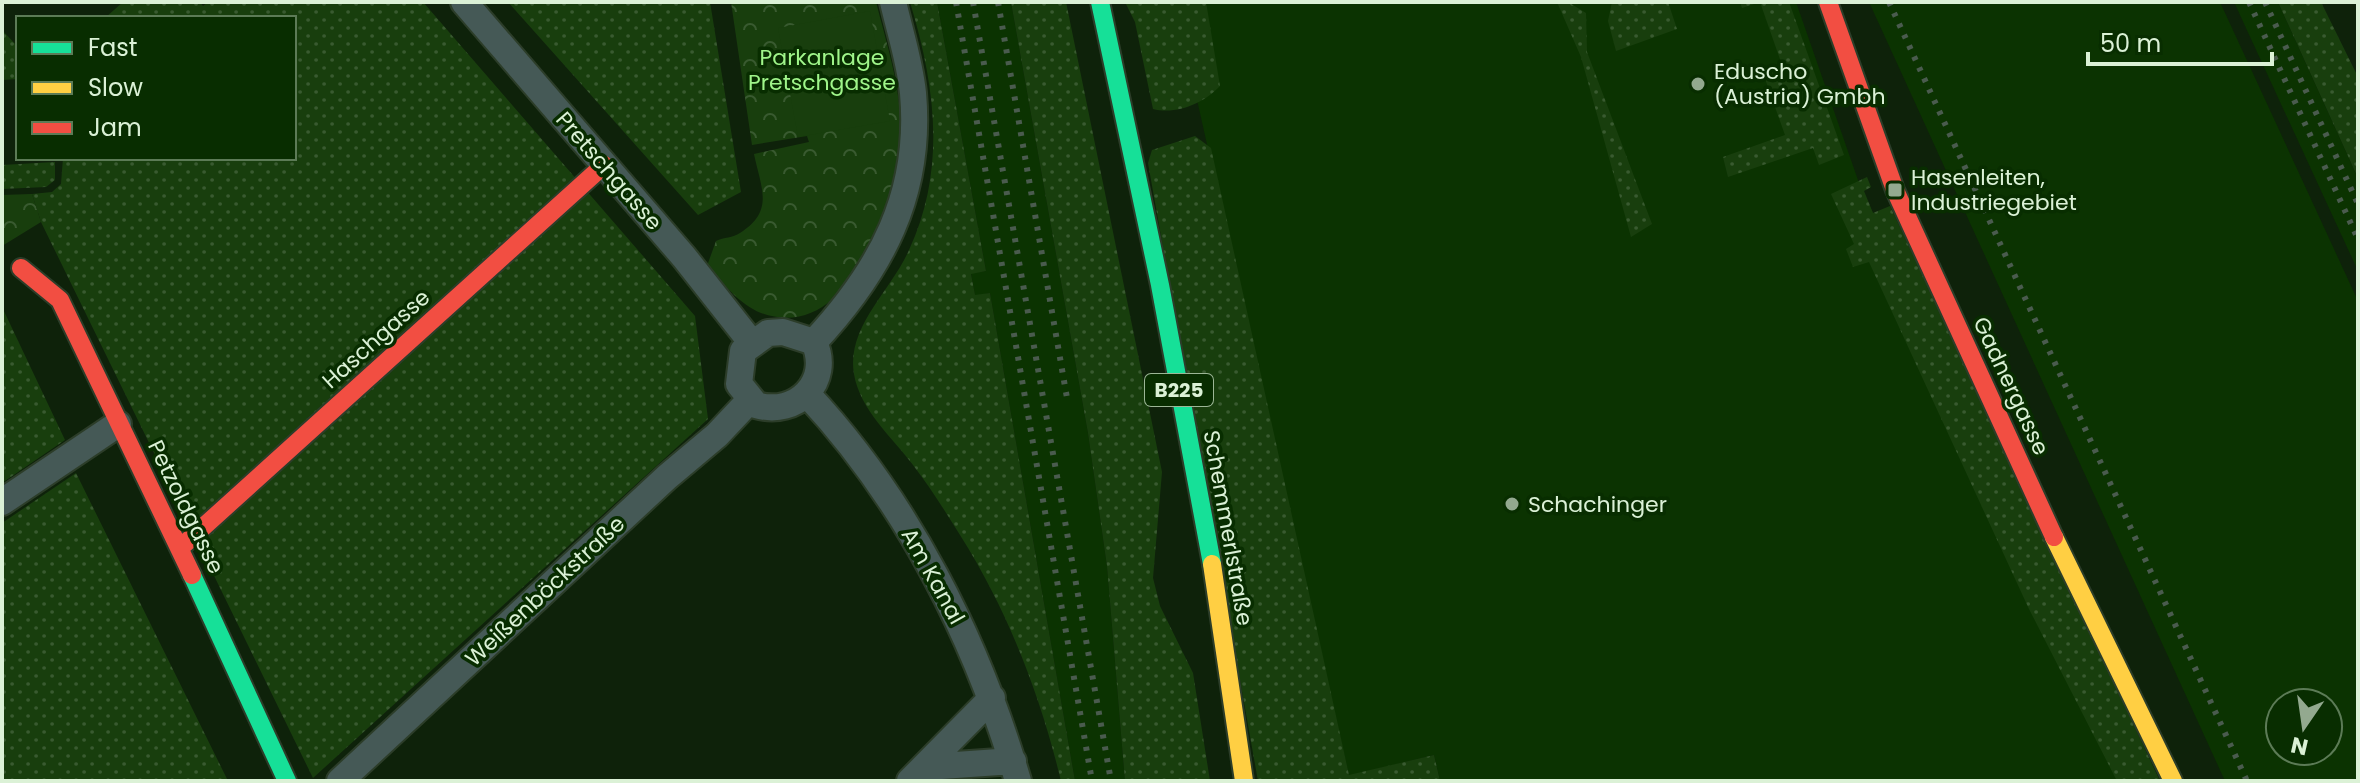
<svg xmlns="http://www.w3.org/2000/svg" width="2360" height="783" viewBox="0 0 2360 783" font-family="Poppins,sans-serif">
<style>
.built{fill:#0b3301;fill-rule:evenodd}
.grass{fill:url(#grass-dots)}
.park{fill:url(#park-crowns)}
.pitch{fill:#183e0d}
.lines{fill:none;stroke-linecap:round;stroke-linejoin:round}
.street-casing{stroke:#2c3d29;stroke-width:30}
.fast-casing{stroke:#2c3d29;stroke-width:22}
.slow-casing{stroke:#2c3d29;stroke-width:22}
.jam-casing{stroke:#2c3d29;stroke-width:22}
.street{stroke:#455956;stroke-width:26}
.fast{stroke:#16e098;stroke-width:18}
.slow{stroke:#ffcf43;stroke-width:18}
.jam{stroke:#f24e42;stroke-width:18}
.rail{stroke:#4a5b4e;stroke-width:6;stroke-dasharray:4 8;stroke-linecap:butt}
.poi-dot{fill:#93a98f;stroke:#082d00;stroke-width:3}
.labels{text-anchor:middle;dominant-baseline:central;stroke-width:7;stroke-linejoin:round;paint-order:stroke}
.shield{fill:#082d00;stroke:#9cb696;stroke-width:2}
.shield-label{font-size:20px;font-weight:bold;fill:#dbf1d6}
.park-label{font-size:22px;fill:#9ff589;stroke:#082d00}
.poi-label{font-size:22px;fill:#dbf1d6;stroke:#082d00;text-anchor:start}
.street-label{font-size:22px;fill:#dbf1d6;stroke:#082d00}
</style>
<defs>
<pattern id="grass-dots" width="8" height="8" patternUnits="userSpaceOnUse" patternTransform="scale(2)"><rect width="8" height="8" fill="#183e0d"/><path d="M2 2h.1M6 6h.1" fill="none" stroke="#395a30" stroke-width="1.8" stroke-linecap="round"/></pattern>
<pattern id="park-crowns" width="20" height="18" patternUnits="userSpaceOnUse" patternTransform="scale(2)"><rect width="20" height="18" fill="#183e0d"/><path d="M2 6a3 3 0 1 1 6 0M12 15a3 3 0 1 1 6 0" fill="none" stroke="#395a30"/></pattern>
</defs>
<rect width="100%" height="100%" fill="#0e220a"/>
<path class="built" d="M937,2h74l77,431 19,133 18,215h-50l-85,-488 -15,3 -4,-23 15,-2z
M1175,2h621l62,178 274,601h-692l-6,-26 -85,21z
M1869,2h351l138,299v480h-133zM2328,703v48h-48v-48z
M2234,2h44l80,176v93z"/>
<path class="grass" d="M123,2h77l3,4 5,-4h215l272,314 13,103 -395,359 -272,-556 -9,-28 20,-2 9,-8 2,-26h231v-140h-189z
M508,2h202l31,190 -43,23z
M910,2h27l49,269 -15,3 4,21 15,-2 85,488h-14c-21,-87 -53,-170 -101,-246 -15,-24 -30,-48 -47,-70 -21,-28 -53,-55 -59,-91 -8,-47 37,-83 55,-124 38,-82 26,-165 1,-248z
M1011,2h55l96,470 -9,106 7,28 33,67 17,108h-85l-18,-215 -19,-133z
M1125,2h81l14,84c-16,17 -43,29 -67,23l-18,-87z
M1557,2h11l18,11 1,39 65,172 -21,13 -50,-180z
M1612,2h56l9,27 -61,22 -8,-30z
M1740,2h49l55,153 -25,10 -6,-17 -85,29 -5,-20 62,-22 -22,-62 19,-8 -22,-63 -18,6z
M2278,2h43l37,75v101z
M2,30l16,17v32l-16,1z
M1195,136l16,12 138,627 85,-20 6,26h-182l-110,-618 4,-13z
M55,162v18l-9,7 -44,2v-24z
M1867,177l4,10 -7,4 9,22 17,-7 270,575h-43l-88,-172 -160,-347 -16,5 -7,-18 8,-5 -23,-50z
M2,307l63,133 -63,43z
M76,473l152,308h-226v-258z"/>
<path class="park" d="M731,2h145c12,47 28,94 24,143 -6,63 -52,200 -139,168 -22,-9 -38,-30 -54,-47l9,-25c8,-4 17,-3 24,-8 35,-22 21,-45 14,-79l55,-12 -2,-6 -55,9z
M32,194l9,28 -39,24v-51z"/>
<path class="pitch" d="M870,11l20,110 -92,16 -20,-109z"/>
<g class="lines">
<g class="street-casing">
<path id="street" d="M464,2l220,255 67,85
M783,332l31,10c18,39 -17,75 -58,63l-17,-21 4,-33 25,-18z
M814,342c67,-72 108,-148 99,-249 -3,-30 -13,-61 -20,-91
M807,394c101,108 170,246 211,387
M2,502l116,-78
M927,767l86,-6
M340,781l327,-304 50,-42 32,-34
M910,781l82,-83"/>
</g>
<g class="fast-casing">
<path id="fast" d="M1100,2l60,283 52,279
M192,575l95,206"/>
</g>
<g class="slow-casing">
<path id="slow" d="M2054,537l119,244
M1212,564l32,217"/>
</g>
<g class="jam-casing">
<path id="jam" d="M1828,2l67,188 159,347
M21,268l39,32 132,275
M180,548l424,-383"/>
</g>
<use href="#street" class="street"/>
<use href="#fast" class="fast"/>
<use href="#slow" class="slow"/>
<use href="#jam" class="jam"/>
<path class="rail" d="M956,2l136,779
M973,2l138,779
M998,2l69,396
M1889,2l358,779
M2249,2l109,237
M2265,2l93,202"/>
</g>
<g class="poi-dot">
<circle cx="1698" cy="84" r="8"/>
<rect x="1887" y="182" width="16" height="16" rx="4"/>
<circle cx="1512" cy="504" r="8"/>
</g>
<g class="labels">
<rect class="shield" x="1145" y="374" width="68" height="32" rx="6"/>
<g class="shield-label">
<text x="1179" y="390">B225</text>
</g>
<g class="park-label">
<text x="822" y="57">Parkanlage<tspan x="822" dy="25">Pretschgasse</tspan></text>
</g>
<g class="poi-label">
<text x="1714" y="71">Eduscho<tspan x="1714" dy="25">(Austria) Gmbh</tspan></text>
<text x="1911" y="177">Hasenleiten,<tspan x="1911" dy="25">Industriegebiet</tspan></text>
<text x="1528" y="504">Schachinger</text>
</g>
<g class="street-label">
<text transform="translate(609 171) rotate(49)">Pretschgasse</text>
<text transform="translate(376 339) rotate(-42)">Haschgasse</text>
<text transform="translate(2011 386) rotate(65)">Gadnergasse</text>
<text transform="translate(186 507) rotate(64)">Petzoldgasse</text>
<text transform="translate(1228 528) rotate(80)">Schemmerlstraße</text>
<text transform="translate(933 576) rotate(61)">Am Kanal</text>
<text transform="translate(545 591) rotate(-43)">Weißenböckstraße</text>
</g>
</g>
<rect width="2360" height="783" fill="none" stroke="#dbf1d6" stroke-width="8"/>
<rect x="16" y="16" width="280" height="144" fill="#082d00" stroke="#5c7b56" stroke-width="2"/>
<rect x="32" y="42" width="40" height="12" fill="#16e098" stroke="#5c7b56" stroke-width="2"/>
<text x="88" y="56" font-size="24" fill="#dbf1d6">Fast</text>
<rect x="32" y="82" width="40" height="12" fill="#ffcf43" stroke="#5c7b56" stroke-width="2"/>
<text x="88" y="96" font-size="24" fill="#dbf1d6">Slow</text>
<rect x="32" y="122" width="40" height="12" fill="#f24e42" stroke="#5c7b56" stroke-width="2"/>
<text x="88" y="136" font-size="24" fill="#dbf1d6">Jam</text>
<g transform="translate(2304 727) rotate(193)"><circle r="38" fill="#082d00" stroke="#5c7b56" stroke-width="2"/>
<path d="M0-6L14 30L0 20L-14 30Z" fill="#93a98f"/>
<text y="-12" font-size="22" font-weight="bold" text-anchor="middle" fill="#dbf1d6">N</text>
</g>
<path d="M2088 52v12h184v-12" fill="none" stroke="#dbf1d6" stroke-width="4"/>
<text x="2100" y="52" font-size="24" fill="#dbf1d6" stroke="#082d00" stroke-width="6" paint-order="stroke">50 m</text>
</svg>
